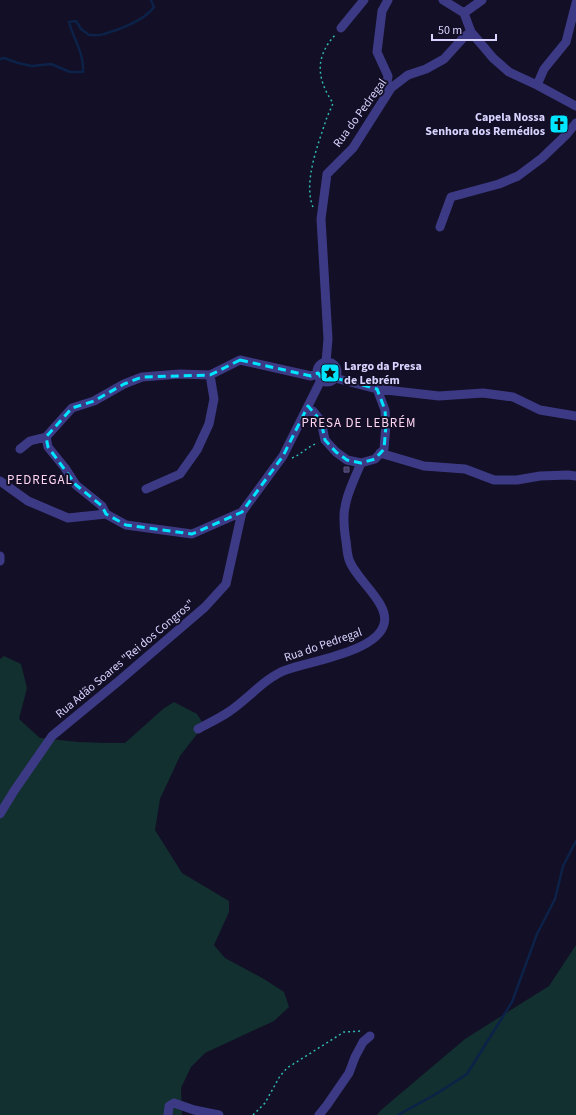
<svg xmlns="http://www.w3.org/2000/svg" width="576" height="1115" viewBox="0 0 576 1115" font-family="'Source Sans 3',sans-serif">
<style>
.green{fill:#12302f}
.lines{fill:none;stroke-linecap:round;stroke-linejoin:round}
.stream{stroke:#0c2248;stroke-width:2.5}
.path{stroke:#2fb8b0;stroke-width:1.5;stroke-dasharray:2 3;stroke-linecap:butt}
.minor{stroke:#3d3a85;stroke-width:9}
.wall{fill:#312854}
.building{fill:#433a66;stroke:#5a527e}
.marked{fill:none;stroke:#00e5ff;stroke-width:3;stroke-dasharray:8 5;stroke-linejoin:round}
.labels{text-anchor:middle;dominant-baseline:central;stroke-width:4;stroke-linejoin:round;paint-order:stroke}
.street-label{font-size:12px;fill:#d9d4ff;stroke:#130f26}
.poi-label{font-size:12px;font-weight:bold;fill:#d9d4ff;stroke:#130f26;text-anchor:end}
.neighbourhood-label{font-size:13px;letter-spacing:1px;fill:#ffd6f0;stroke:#130f26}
</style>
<rect width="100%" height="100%" fill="#130f26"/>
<path class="green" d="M4,656l17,8 6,24 -8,31 21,19 39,4 27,1h19l38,-34 11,-7 23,12 7,11 -24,31 -20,43 -5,31 27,43 47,28v11l-15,33 11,13 39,21 20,13 5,15 -15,14 -69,32 -14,14 -10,21 1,27h-182v-456z
M576,945v170h-199l4,-5 84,-71 84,-53z"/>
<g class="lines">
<path class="stream" d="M0,59l4,-1 14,5 14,3 19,-2 19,8h13c1,-20 -9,-31 -14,-50l7,-1 5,8 8,6c5,0 11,1 15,-1 15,-4 41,-14 50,-27l-3,-7
M398,1115l38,-21 31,-20 45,-72 25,-68 18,-35 8,-33 13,-25"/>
<path class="path" d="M313,207c-10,-25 5,-62 13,-87 2,-6 5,-11 7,-17 -17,-25 -18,-47 3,-69
M292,458c10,-4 16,-12 26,-15
M253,1115l12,-12 15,-27 7,-8 57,-36 18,-1"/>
<path class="minor" d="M443,0l21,13 7,19 22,26 16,14 28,13 39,21
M464,13l18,-13
M341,28l23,-28
M537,85l7,-16 22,-27 10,-39
M385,96l3,-20 -11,-24 5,-41 6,-11
M440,227l11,-30 48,-13 19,-8 24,-18 25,-24 9,-11
M326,362l2,-23 -7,-120 6,-45 26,-26 38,-60 17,-13 18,-6 18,-10 20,-22 7,-5
M317 372a10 10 0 1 1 20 0a10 10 0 1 1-20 0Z
M335,378l42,11 62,7 44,-3 30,4 27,13 36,6
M305,412l8,-1 8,10 4,19 11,12 11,8 14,3 14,-4 9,-10 2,-24 -1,-15 -8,-21
M20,449l10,-8 16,-4
M380,453l44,13 41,3 29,11h23l23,-4 28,-1 8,1
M0,481l28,20 40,17 38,-4 20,11 66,9 50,-22 41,-56 38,-76
M146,489l34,-15 17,-24 12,-26 5,-25 -4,-24
M106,514l-4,-8 -26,-21 -11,-17 -17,-21 -2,-10 26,-29 22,-7 30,-17 18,-7 38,-3 30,1 30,-15 71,16 7,-3
M0,556v5
M198,729c11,-6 22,-11 32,-18 18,-12 36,-34 56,-41 24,-9 91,-18 98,-46 6,-20 -27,-44 -34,-62 -3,-6 -3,-14 -4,-21 -1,-6 -2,-14 -2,-21 -1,-19 10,-40 17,-57
M0,814l14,-23 38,-55 68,-56 85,-73 21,-23 16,-72
M168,1115l1,-9 5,-3 20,7 25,5
M319,1115l8,-10 22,-32 6,-16 8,-15 7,-6"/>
</g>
<path class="wall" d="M344,467h5v6h-5z"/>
<path class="building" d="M344,467h5v5h-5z"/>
<path class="marked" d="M240,360l71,16 7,-3 6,8 11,-3 42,11 8,21 1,15 -2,24 -9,10 -14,4 -14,-3 -11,-8 -11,-12 -4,-19 -13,-15 -25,50 -41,56 -50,22 -66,-9 -20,-11 -4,-8 -26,-21 -28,-38 -2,-10 26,-29 22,-7 30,-17 18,-7 68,-2z"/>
<defs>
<g id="church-square" transform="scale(1)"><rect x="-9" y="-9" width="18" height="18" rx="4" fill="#00e5ff" stroke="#130f26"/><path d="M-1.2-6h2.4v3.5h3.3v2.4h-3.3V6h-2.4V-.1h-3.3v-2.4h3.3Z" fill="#111"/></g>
<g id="sight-square" transform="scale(1)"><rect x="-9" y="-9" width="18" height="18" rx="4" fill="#00e5ff" stroke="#130f26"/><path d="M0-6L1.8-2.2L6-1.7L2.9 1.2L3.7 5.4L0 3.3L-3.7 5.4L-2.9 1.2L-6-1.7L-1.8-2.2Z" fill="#111"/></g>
</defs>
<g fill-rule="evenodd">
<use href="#church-square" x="559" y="124"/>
<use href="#sight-square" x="330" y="373"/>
</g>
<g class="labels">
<g class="street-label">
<text transform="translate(360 113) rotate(-54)">Rua do Pedregal</text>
<text transform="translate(323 645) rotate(-19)">Rua do Pedregal</text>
<text transform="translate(125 659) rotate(-40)">Rua Adão Soares "Rei dos Congros"</text>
</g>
<g class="poi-label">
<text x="545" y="117">Capela Nossa<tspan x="545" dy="14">Senhora dos Remédios</tspan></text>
<text x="344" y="366" text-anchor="start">Largo da Presa<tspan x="344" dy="14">de Lebrém</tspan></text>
</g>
<g class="neighbourhood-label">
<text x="359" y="423">PRESA DE LEBRÉM</text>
<text x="40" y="480">PEDREGAL</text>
</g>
</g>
<path d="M432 34v6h64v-6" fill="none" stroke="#d9d4ff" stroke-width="2"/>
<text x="438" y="34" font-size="12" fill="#d9d4ff" stroke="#130f26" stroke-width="3" paint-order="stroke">50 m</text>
</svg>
